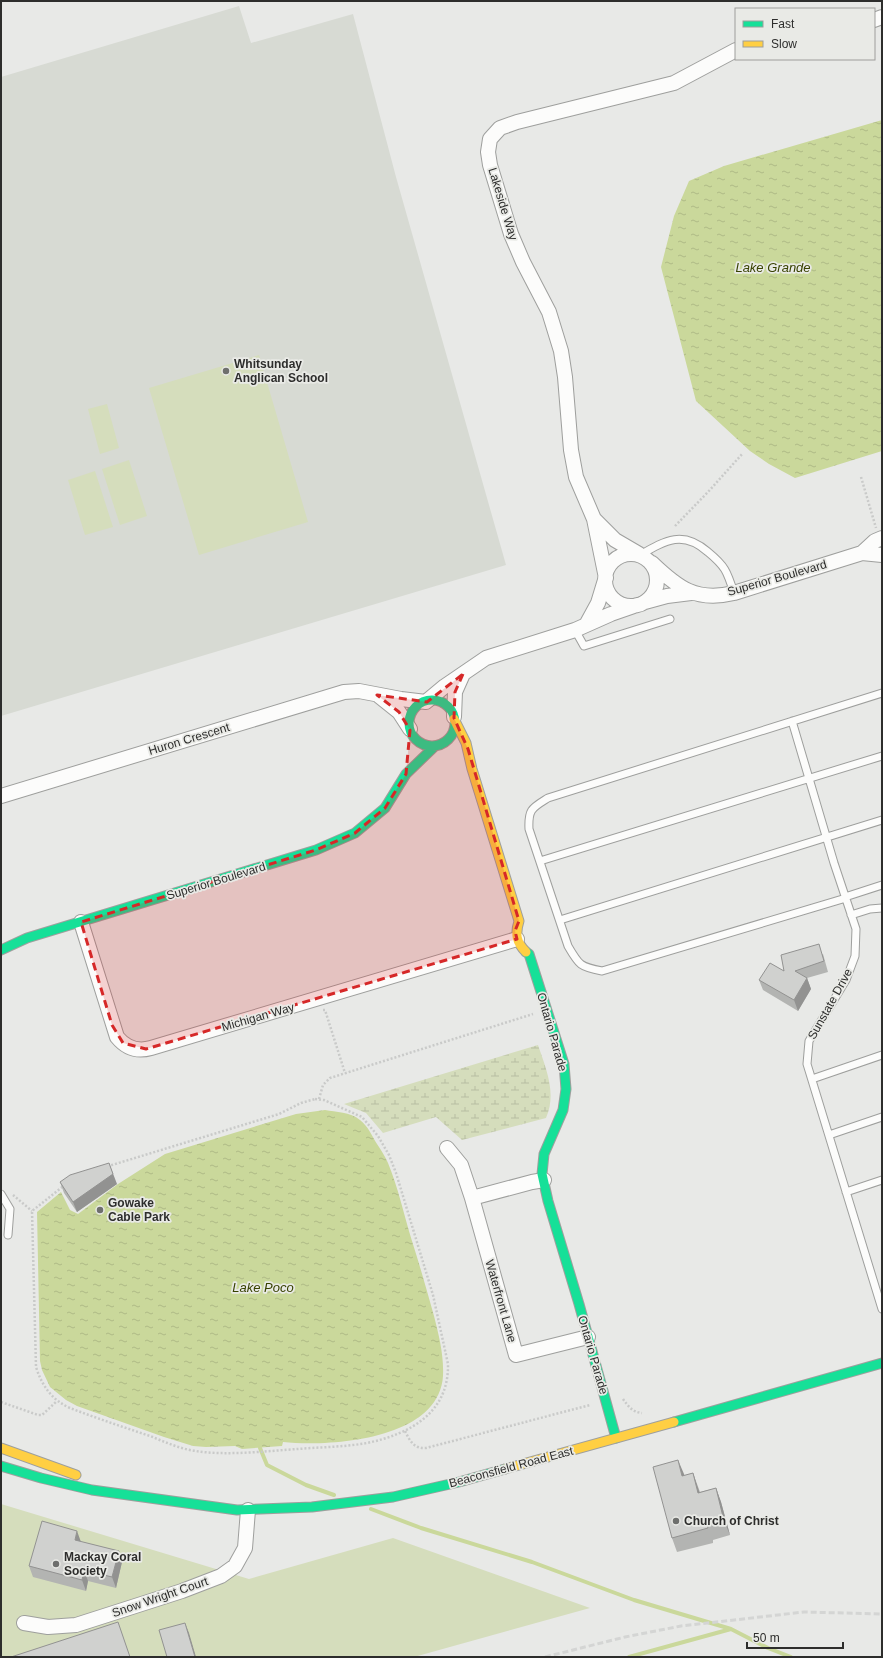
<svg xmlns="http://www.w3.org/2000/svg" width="883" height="1658" viewBox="0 0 883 1658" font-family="Arial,sans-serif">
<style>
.built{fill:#d7dad3}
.grass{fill:#d5ddbc}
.wetland{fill:url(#wetland-marsh)}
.water{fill:url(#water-ripples)}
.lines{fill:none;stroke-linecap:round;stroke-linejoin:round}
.stream{stroke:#cad89b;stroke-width:4}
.lane-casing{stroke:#9e9f9d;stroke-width:9}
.street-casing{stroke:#9e9f9d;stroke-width:16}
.fast-casing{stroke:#9e9f9d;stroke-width:11}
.slow-casing{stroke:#9e9f9d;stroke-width:11}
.path{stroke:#c9cac9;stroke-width:2.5;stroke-dasharray:2 2;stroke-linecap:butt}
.lane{stroke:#fcfcfb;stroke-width:7}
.street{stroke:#fcfcfb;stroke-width:14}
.fast{stroke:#16e098;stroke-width:9}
.slow{stroke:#ffcf43;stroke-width:9}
.rail{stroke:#d4d5d4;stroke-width:3;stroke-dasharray:6 3;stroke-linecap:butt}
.wall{fill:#b3b4b2}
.shaded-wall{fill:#929291}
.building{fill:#d0d1cf;stroke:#929291}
.marked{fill:#d62828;fill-opacity:0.2;stroke:#d62828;stroke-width:3;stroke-dasharray:8 5;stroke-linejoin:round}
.poi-dot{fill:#6e6f6d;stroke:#e9eae6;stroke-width:1.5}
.labels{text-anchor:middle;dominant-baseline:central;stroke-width:3.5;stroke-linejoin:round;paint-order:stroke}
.street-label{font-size:12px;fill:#2d2d2c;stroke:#e9eae6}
.poi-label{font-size:12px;font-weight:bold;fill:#2d2d2c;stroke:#e9eae6;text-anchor:start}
.water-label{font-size:13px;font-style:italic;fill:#384200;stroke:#e9eae6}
</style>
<defs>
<pattern id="wetland-marsh" width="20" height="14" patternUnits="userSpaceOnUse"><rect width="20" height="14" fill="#d5ddbc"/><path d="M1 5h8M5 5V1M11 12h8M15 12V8" fill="none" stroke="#b7bea2"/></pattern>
<pattern id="water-ripples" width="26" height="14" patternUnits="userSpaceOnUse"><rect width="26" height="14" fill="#cad89b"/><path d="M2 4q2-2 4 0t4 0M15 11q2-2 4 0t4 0" fill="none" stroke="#aeba86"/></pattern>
</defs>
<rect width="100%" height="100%" fill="#e8e9e7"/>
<path class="built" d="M239,6l12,37 102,-29 43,163 110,388 -505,151v-639z"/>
<path class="grass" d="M259,355l49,167 -109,33 -50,-167z
M107,404l12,44 -19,6 -12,-45z
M129,460l18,56 -27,9 -18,-56z
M95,471l18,56 -28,8 -17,-55z
M1,1504l248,75 144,-41 197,70 -176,49h-413z"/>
<path class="wetland" d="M538,1045c8,24 19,48 8,73l-84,22 -26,-23 -53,16 -17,-20 -22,-9z"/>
<path class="water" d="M882,120v331l-87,27 -26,-14 -19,-13 -54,-50 -35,-134 13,-51 15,-35 35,-15z
M325,1110c11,2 25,2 35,10 8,6 12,16 17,24 4,6 8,12 11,19 10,24 16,52 24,78 8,25 15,50 22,75 5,20 10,39 9,60 -4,64 -113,71 -160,66l-1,4 -40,3 -7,-3 -29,1 -13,-1 -29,-9 -87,-31 -11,-6 -16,-13 -8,-17 -2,-9 -3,-149 24,-20 9,18 8,4 40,-30 47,-30 131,-40z"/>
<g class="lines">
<path class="stream" d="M260,1448l7,17 39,20 28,10
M371,1509l50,19 111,34 102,38 97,29 37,19 23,9
M629,1657l102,-28"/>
<g class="lane-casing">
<path id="lane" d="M640,555c26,-15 43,-25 68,-3 17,14 19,19 26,41
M575,630l9,16 86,-27
M792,721l42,142 22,66 -1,27 -9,24 -37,61 -2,23 75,245
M540,861l342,-105
M845,897l37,-12
M846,898l-244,73c-22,-4 -23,-6 -34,-25l-39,-117c-1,-20 3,-21 19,-31l334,-105
M851,915l19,-6 12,-1
M560,920l322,-100
M812,1079l70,-24
M829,1135l53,-18
M846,1192l36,-12
M1,1194l9,15 -2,26"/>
</g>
<g class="street-casing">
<path id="street" d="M874,20l8,-3
M594,519l21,21 24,14
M862,553l13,-12 7,-3
M605 580a26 26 0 1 1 52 0a26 26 0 1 1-52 0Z
M652,563c26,25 44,39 82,30l128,-40 20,2
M606,578l-12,-59 -18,-42 -5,-27 -6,-73 -4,-26 -12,-39 -26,-50 -12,-28 -21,-69 -2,-13 2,-13 10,-11 17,-6 157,-39 62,-33
M645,602l22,-6 24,-3
M586,625l12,-22 7,-23
M379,696l20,16 11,17
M427,701l18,-15 41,-28 89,-28 36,-16 26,-9
M454,717l1,-25 8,-18
M1,796l343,-104 15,-1 42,8 25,3
M81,922l36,115c9,11 20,15 34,11l366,-109
M447,1148l14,17 11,33
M544,1180l-12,2 -60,16 44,157 72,-18
M24,1623l24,4 28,-2 106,-34 39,-15 14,-10 10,-18 3,-38"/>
</g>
<g class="fast-casing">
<path id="fast" d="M409 723a23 23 0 1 1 46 0a23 23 0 1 1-46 0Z
M1,950l26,-12 289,-88 39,-17 30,-25 21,-34 29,-28
M526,952l3,2 35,110 2,25 -3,21 -19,44 -2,20 6,27 31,103 37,134
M674,1422l208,-59
M1,1466l40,12 51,12 145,20 75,-3 81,-10 66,-15 46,-13"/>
</g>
<g class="slow-casing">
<path id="slow" d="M454,719l12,24 6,26 47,152c-4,13 -3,21 7,31
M1,1448l75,27
M505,1469l169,-47"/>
</g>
<path class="path" d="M861,477l15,51
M675,526l33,-34 35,-39
M323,1010h2l20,63
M315,1099l9,1 38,17 16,19 11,19 7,18 37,122 15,69c1,49 -38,70 -81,79 -22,4 -46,4 -69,6 -31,2 -72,7 -102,2 -16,-2 -31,-9 -46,-15 -27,-9 -54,-18 -80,-28 -18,-8 -28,-22 -34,-41l-4,-156 44,-35 203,-62 22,-11z
M319,1099l4,-14 7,-7 203,-64
M13,1195l19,16
M623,1399c5,7 9,13 19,14
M1,1402l37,13h4l15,-14
M405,1431c5,10 9,18 21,17l164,-43"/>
<use href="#lane" class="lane"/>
<use href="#street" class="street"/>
<use href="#fast" class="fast"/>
<use href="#slow" class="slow"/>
<path class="rail" d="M545,1657l80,-20 56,-11 123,-14 78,2"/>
</g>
<path class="wall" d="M823,954l5,18 -21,6 4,11 -13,22 -35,-21 -4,-10 25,-9z
M60,1182l57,2 -40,28 -13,-19z
M693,1473l7,19 16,-4 5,14 9,33 -17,5v3l-36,9 -5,-14 12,-62z
M81,1542l41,20 -6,26 -28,-7 -2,10 -53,-14 -4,-11z"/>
<path class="shaded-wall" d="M807,978l4,11 -13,22 -4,-11z
M109,1163l8,21 -40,28 -4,-10z
M678,1460l6,14 4,16 -6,-14z
M693,1473l5,15 6,19 -6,-14z
M716,1488l5,14 9,33 -6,-14z
M77,1531l4,11 -2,9 -4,-11z
M119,1551l3,11 -6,26 -4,-11z
M84,1570l4,11 -2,10 -4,-11z
M185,1623l4,10 7,24h-1z"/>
<path class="building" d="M819,944l5,17 -29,10 12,7 -13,22 -35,-20 11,-17 14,8 -3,-16z
M109,1163l4,11 -40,28 -13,-20 10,-7z
M678,1460l4,16 11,-3 5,20 18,-5 8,33 -17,4 1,3 -36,10 -19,-71z
M42,1521l35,10 -2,9 44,11 -7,26 -28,-7 -2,10 -53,-14z
M118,1622l12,35h-119z
M185,1623l10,34h-28l-8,-27z"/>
<path class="marked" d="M463,674l-8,18 -1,26 14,31 51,172 -4,10 2,8 -371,110 -23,-6 -11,-18 -31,-103 235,-72 39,-17 30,-25 21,-34 4,-44 -11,-18 -22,-17 50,7z"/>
<g class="poi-dot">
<circle cx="226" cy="371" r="4"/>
<circle cx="100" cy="1210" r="4"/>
<circle cx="676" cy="1521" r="4"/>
<circle cx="56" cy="1564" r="4"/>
</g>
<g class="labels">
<g class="street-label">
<text transform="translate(503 204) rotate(73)">Lakeside Way</text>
<text transform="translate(777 578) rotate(-16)">Superior Boulevard</text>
<text transform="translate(189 739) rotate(-17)">Huron Crescent</text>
<text transform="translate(216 881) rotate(-17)">Superior Boulevard</text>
<text transform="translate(830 1004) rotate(-61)">Sunstate Drive</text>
<text transform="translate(258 1017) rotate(-16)">Michigan Way</text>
<text transform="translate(552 1032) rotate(74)">Ontario Parade</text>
<text transform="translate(501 1301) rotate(74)">Waterfront Lane</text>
<text transform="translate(593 1355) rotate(74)">Ontario Parade</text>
<text transform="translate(511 1467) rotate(-15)">Beaconsfield Road East</text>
<text transform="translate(160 1597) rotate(-19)">Snow Wright Court</text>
</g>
<g class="poi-label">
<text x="234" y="364">Whitsunday<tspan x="234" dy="14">Anglican School</tspan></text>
<text x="108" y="1203">Gowake<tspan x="108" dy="14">Cable Park</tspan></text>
<text x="684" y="1521">Church of Christ</text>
<text x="64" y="1557">Mackay Coral<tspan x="64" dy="14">Society</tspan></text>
</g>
<g class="water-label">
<text x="773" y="267">Lake Grande</text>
<text x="263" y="1287">Lake Poco</text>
</g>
</g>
<rect width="883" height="1658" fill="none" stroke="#2d2d2c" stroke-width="4"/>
<rect x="735" y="8" width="140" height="52" fill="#e9eae6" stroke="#9e9e9c"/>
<rect x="743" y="21" width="20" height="6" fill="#16e098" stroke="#9e9e9c"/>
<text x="771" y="28" font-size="12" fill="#2d2d2c">Fast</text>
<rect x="743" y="41" width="20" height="6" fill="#ffcf43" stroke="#9e9e9c"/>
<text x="771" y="48" font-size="12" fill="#2d2d2c">Slow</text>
<path d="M747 1642v6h96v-6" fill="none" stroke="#2d2d2c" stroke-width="2"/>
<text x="753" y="1642" font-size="12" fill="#2d2d2c" stroke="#e9eae6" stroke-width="3" paint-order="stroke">50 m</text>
</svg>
